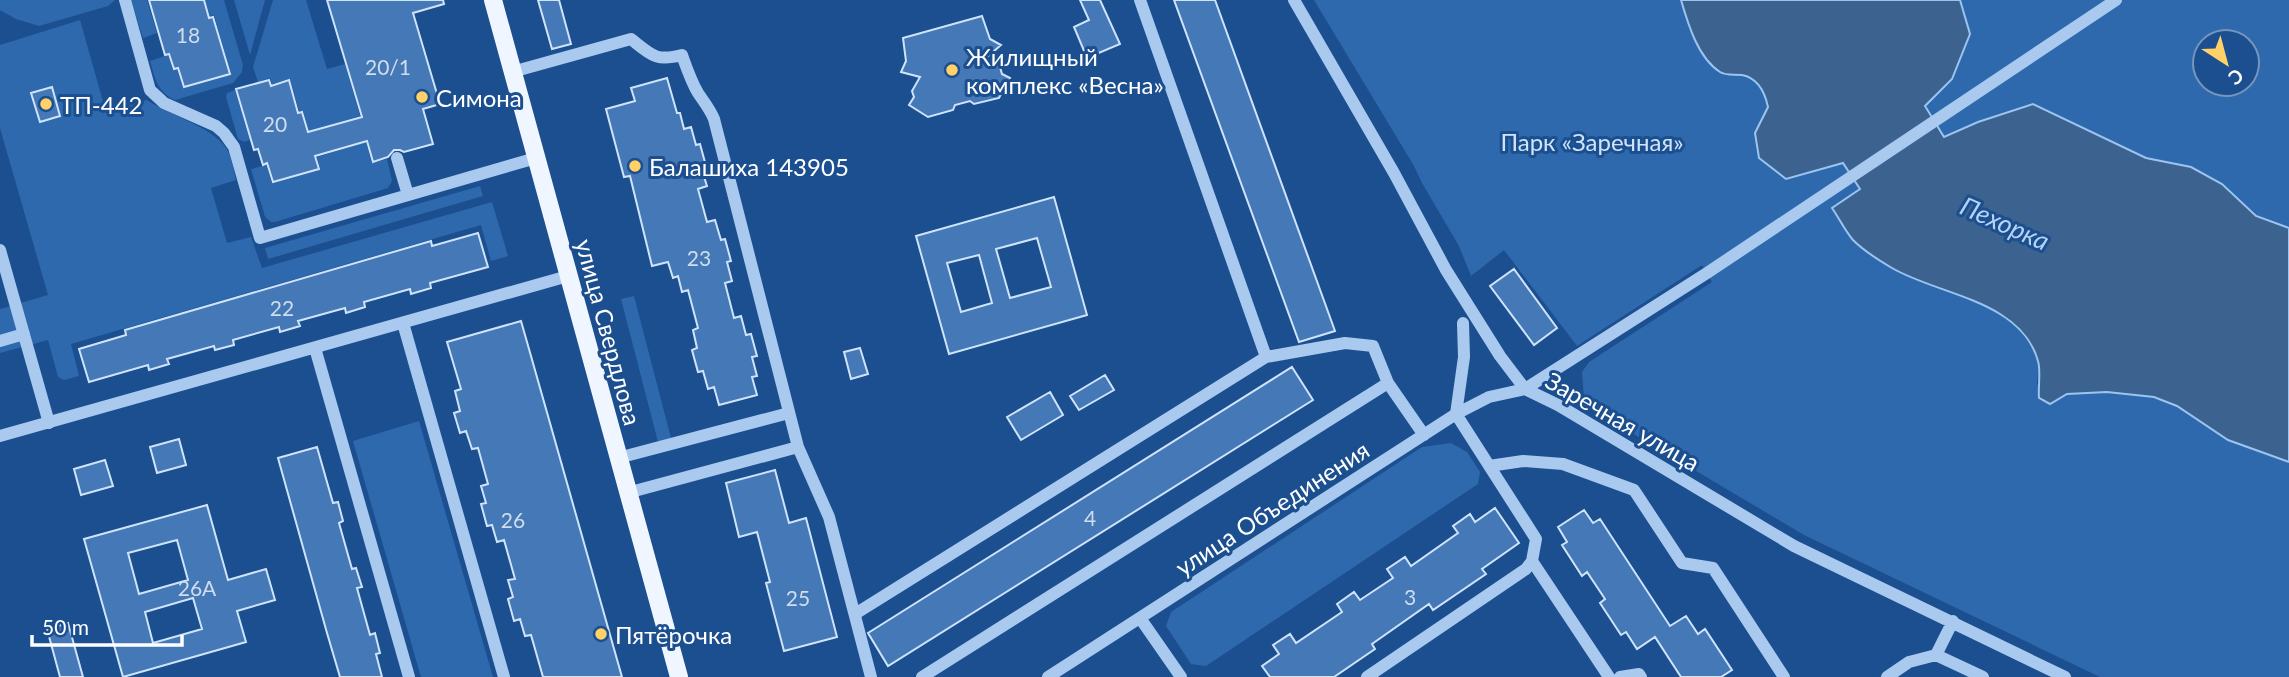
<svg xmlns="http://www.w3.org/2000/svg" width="2289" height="677" viewBox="0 0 2289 677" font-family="Lato,sans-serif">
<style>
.green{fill:#2e69ad;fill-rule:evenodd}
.water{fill:#3c6290;stroke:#9cc4f0;stroke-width:2}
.building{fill:#4478b7;stroke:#cfe3fa;stroke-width:2;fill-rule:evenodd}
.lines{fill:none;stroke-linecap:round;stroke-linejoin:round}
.minor{stroke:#a9c9ee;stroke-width:12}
.major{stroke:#f0f6ff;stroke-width:18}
.poi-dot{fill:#ffd166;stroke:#1b4f8f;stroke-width:2.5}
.labels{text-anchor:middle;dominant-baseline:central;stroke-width:6;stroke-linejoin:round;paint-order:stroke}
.number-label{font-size:21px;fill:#d0dded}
.poi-label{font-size:24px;fill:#fff;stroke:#1b4f8f;text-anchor:start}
.park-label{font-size:24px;fill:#cfe3fa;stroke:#1b4f8f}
.street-label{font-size:24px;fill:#fff;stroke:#1b4f8f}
.water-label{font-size:26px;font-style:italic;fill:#b5d3f5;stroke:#1b4f8f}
</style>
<rect width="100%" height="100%" fill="#1b4f8f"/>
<path class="green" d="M0,0h115l-7,6 -69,20 -23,-7 -16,-9z
M131,0h16l10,33 -14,5z
M205,0h19l19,65 -1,7 -9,11 -58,17c-18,-8 -20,-22 -25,-39l18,-6 5,15 4,-1 6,19 48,-14 -17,-59 -4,1z
M234,0h31l-15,55z
M273,0h33l21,69 18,-5 15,52 -51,15 -6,-20h-4l-9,-32 -18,5 -2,-6 -12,4 -5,-15z
M1314,0h367l8,25 33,48 24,2 18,15 4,17 -13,26 31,46 57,-17 18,27 117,114 34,18 20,26 7,16 -2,21 13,20 17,-10 40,-2 47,5 23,9 51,34 61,22v215h-189l-296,-142 -214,-127 -6,-9 -2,-27 7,-10 123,-80 -10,-17 -125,81 -73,-96 -33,26 -12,-30 -37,-63 -8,-17z
M1960,0h329v228l-33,-12 -34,-32 -31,-17 -45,-9 -113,-54 -55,18 -34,15 -19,-31 27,-27 18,-45zM2205,42h42v42h-42z
M80,20l26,92 41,-12c23,16 71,28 82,53 3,9 5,18 7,27l-25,8 16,55 24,-6 11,31 230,-66 16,54 -17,5 -10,-36 -410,119 8,32 -15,4 -6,-3 -10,-37 -48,13v-44l48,-14 -48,-167v-83z
M235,90l15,50 -6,2 -6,-3 -12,-42 1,-4z
M366,142l6,21 15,-4 5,22 -4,7 -113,34h-4l-6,-5 -14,-48 15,-4 6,18 48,-14 -3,-12z
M480,186l3,10 -215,63 -3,-11z
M634,296l37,142 -13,4 -37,-143z
M419,421l74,256h-72l-68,-236z
M1451,443l16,9 13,20 -2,12 -272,182 -15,-2 -25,-38 5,-14 251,-165z"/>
<path class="water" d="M1681,0h279l10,34 -18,45 -27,27 19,31 34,-15 55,-18 113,54 45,9 31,17 34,32 33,12v234l-61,-22 -51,-34 -23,-9 -47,-5 -40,2 -17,10 -11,-6c-1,-11 2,-28 -1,-37 -17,-61 -100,-66 -146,-93 -12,-7 -29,-18 -39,-28 -8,-9 -14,-22 -21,-32l28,-19 -17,-26 -57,16 -27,-21 -4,-25 13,-26c-3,-14 -10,-29 -26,-32 -7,-1 -16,1 -22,-3 -22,-14 -32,-48 -39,-72z"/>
<path class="building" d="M149,0h55l5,18 4,-1 17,57 -46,13 -6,-19 -4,1 -5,-15 -4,1z
M327,0h116l1,4 -31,9 27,91 -17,5 10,35 -29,8 -4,-2h-6l-6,7 -15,5 -6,-21 -52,15 4,13 -46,13 -6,-19 -4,2 -5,-16 -4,1 -18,-61 33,-9 2,6 18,-6 9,33 4,-1 6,20 54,-15z
M538,0h21l12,44 -19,5z
M1080,0h20l20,44 -33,14 -13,-31 15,-7z
M1174,0h41l120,331 -36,11z
M982,16l8,23 11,6 -16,14 15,8 2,7 8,4 -11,20 -25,6 -4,-3 -15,4 -2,5 -25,7 -19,-12 5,-8 -2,-6 8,-14 -19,-5 5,-11 -3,-23z
M667,78l10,35h3l4,16 7,-2 5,18 4,-1 6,22 -5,1 6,19 -9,3 9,33 8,-2 6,20 4,-1 6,22 -4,1 5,19 -7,2 9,35 7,-2 5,19 5,-1 6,22 -5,1 5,19 -5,1 5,18 -38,10 -5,-18 -6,2 -5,-18 -5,1 -6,-22 5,-2 -4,-18 5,-2 -10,-38 -6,2 -4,-16 -5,2 -5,-16 -16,4 -22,-90 -6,1 -18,-68 29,-8 -4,-13z
M52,87l8,29 -20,6 -9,-29z
M1054,197l33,118 -138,39 -33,-118zM1037,238l14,49 -41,11 -14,-49zM979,255l13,48 -31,9 -14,-49z
M478,233l10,34 -58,16 1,5 -20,6 -1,-5 -46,13 1,5 -19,6 -1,-5 -47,13 2,5 -20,6 -1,-5 -46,13 1,5 -19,5 -1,-4 -47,13 2,5 -20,6 -1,-5 -59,17 -10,-33 47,-14 -1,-5 306,-89 1,5z
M1514,269l43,59 -23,17 -44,-59z
M521,321l8,28 93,328h-79l-12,-42 -6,1 -5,-17 -6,2 -6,-22 5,-2 -5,-17 7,-1 -11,-39 -7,2 -5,-17 -5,1 -6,-22 5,-1 -5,-17 7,-2 -10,-36 -6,1 -6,-18 -6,2 -6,-20 6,-2 -5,-20 6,-2 -14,-47z
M860,348l8,26 -17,5 -7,-27z
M1292,367l21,33 -425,266 -20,-33z
M1105,375l9,15 -35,20 -9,-14z
M1050,392l13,23 -42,25 -14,-23z
M179,439l7,26 -29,8 -7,-26z
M317,447l16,56 5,-1 5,19 -4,2 13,46 4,-1 6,19 -5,1 13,47 5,-2 5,20 -4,1 6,23h-42l-13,-44 -49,-175z
M105,460l8,26 -32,9 -7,-26z
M775,470l14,53 17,-5 31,119 -53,14 -18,-68 4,-1 -13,-50 -18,5 -13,-54z
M207,505l21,75 38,-11 9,31 -38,11 9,31 -123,35 -39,-138zM177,540l11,40 -49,14 -11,-41zM193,598l9,31 -49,14 -8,-31z
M1495,508l24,35 -37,26 4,5 -53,36 -4,-6 -57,40 3,5 -41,28h-64l-8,-11 17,-12 -6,-9 17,-11 6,9 46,-31 -5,-8 17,-12 6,8 33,-22 -6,-9 18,-12 6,9 47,-33 -5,-7 17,-12 5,8z
M1584,510l9,13 7,-4 70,107 16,-10 12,18 7,-5 27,41 -11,7h-40l-26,-40 -18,12 -11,-17 -5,3 -21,-32 5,-4 -18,-27 -5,4 -20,-31 5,-3 -9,-15z
M68,623l15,54h-23l-13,-48z"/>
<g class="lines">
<path class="minor" d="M125,0l25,90 14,13 52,23 8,7 10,14 26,91 276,-80
M1140,0l126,357 79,-14 28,3 15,37 36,52
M1294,0l100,173 52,97 54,86 25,33 33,16 236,141 271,131
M512,72l119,-33c20,16 25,23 51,16 5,14 9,26 16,38 6,9 12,16 16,26l84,328 31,70 42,160
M397,158l11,37
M0,250l49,173
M403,323l101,354
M0,341l24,-7
M315,348l94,329
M0,436l568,-160
M618,458l171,-45
M1489,466l34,-5 40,3 71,26 48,73 31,5 71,109
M627,493l171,-46
M1532,561l77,116
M855,614l411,-257
M1140,618l41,59
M1936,655l17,-34
M922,677l466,-294
M1048,677l408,-263 33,-17 36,-8 182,-116 409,-273
M1367,677l159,-108 6,-8 4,-22 -80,-125 8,-57 -1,-34
M1620,677l19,-3 2,3
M1887,677l22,-15 27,-7 47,22"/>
<path class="major" d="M493,0l186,677"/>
</g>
<g class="poi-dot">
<circle cx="952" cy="70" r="7"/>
<circle cx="422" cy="97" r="7"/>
<circle cx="46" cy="104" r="7"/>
<circle cx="635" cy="166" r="7"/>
<circle cx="601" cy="634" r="7"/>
</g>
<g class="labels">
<g class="number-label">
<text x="188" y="34">18</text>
<text x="388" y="66">20/1</text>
<text x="275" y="123">20</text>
<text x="699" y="257">23</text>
<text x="282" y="307">22</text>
<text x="1090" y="517">4</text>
<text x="513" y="519">26</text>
<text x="197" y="587">26А</text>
<text x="1410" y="596">3</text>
<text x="798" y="597">25</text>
</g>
<g class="poi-label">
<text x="966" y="56">Жилищный<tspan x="966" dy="28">комплекс «Весна»</tspan></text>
<text x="436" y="97">Симона</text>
<text x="60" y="104">ТП-442</text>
<text x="649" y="166">Балашиха 143905</text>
<text x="615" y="634">Пятёрочка</text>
</g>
<g class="park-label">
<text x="1592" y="141">Парк «Заречная»</text>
</g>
<g class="street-label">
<text transform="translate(609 332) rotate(75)">улица Свердлова</text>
<text transform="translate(1623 421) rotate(30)">Заречная улица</text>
<text transform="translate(1272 508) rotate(-33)">улица Объединения</text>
</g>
<g class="water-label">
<text transform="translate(2005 223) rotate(24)">Пехорка</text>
</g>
</g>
<g transform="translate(2226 63) rotate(144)"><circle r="33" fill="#1b4f8f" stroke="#7695bc" stroke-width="2"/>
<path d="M0-5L12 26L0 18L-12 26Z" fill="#ffd166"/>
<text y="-10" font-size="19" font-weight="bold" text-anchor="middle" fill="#ffffff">С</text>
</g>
<path d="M32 635v10h150v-10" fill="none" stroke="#ffffff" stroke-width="3.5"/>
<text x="42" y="635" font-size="21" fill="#ffffff" stroke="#1b4f8f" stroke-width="5" paint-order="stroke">50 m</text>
</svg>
